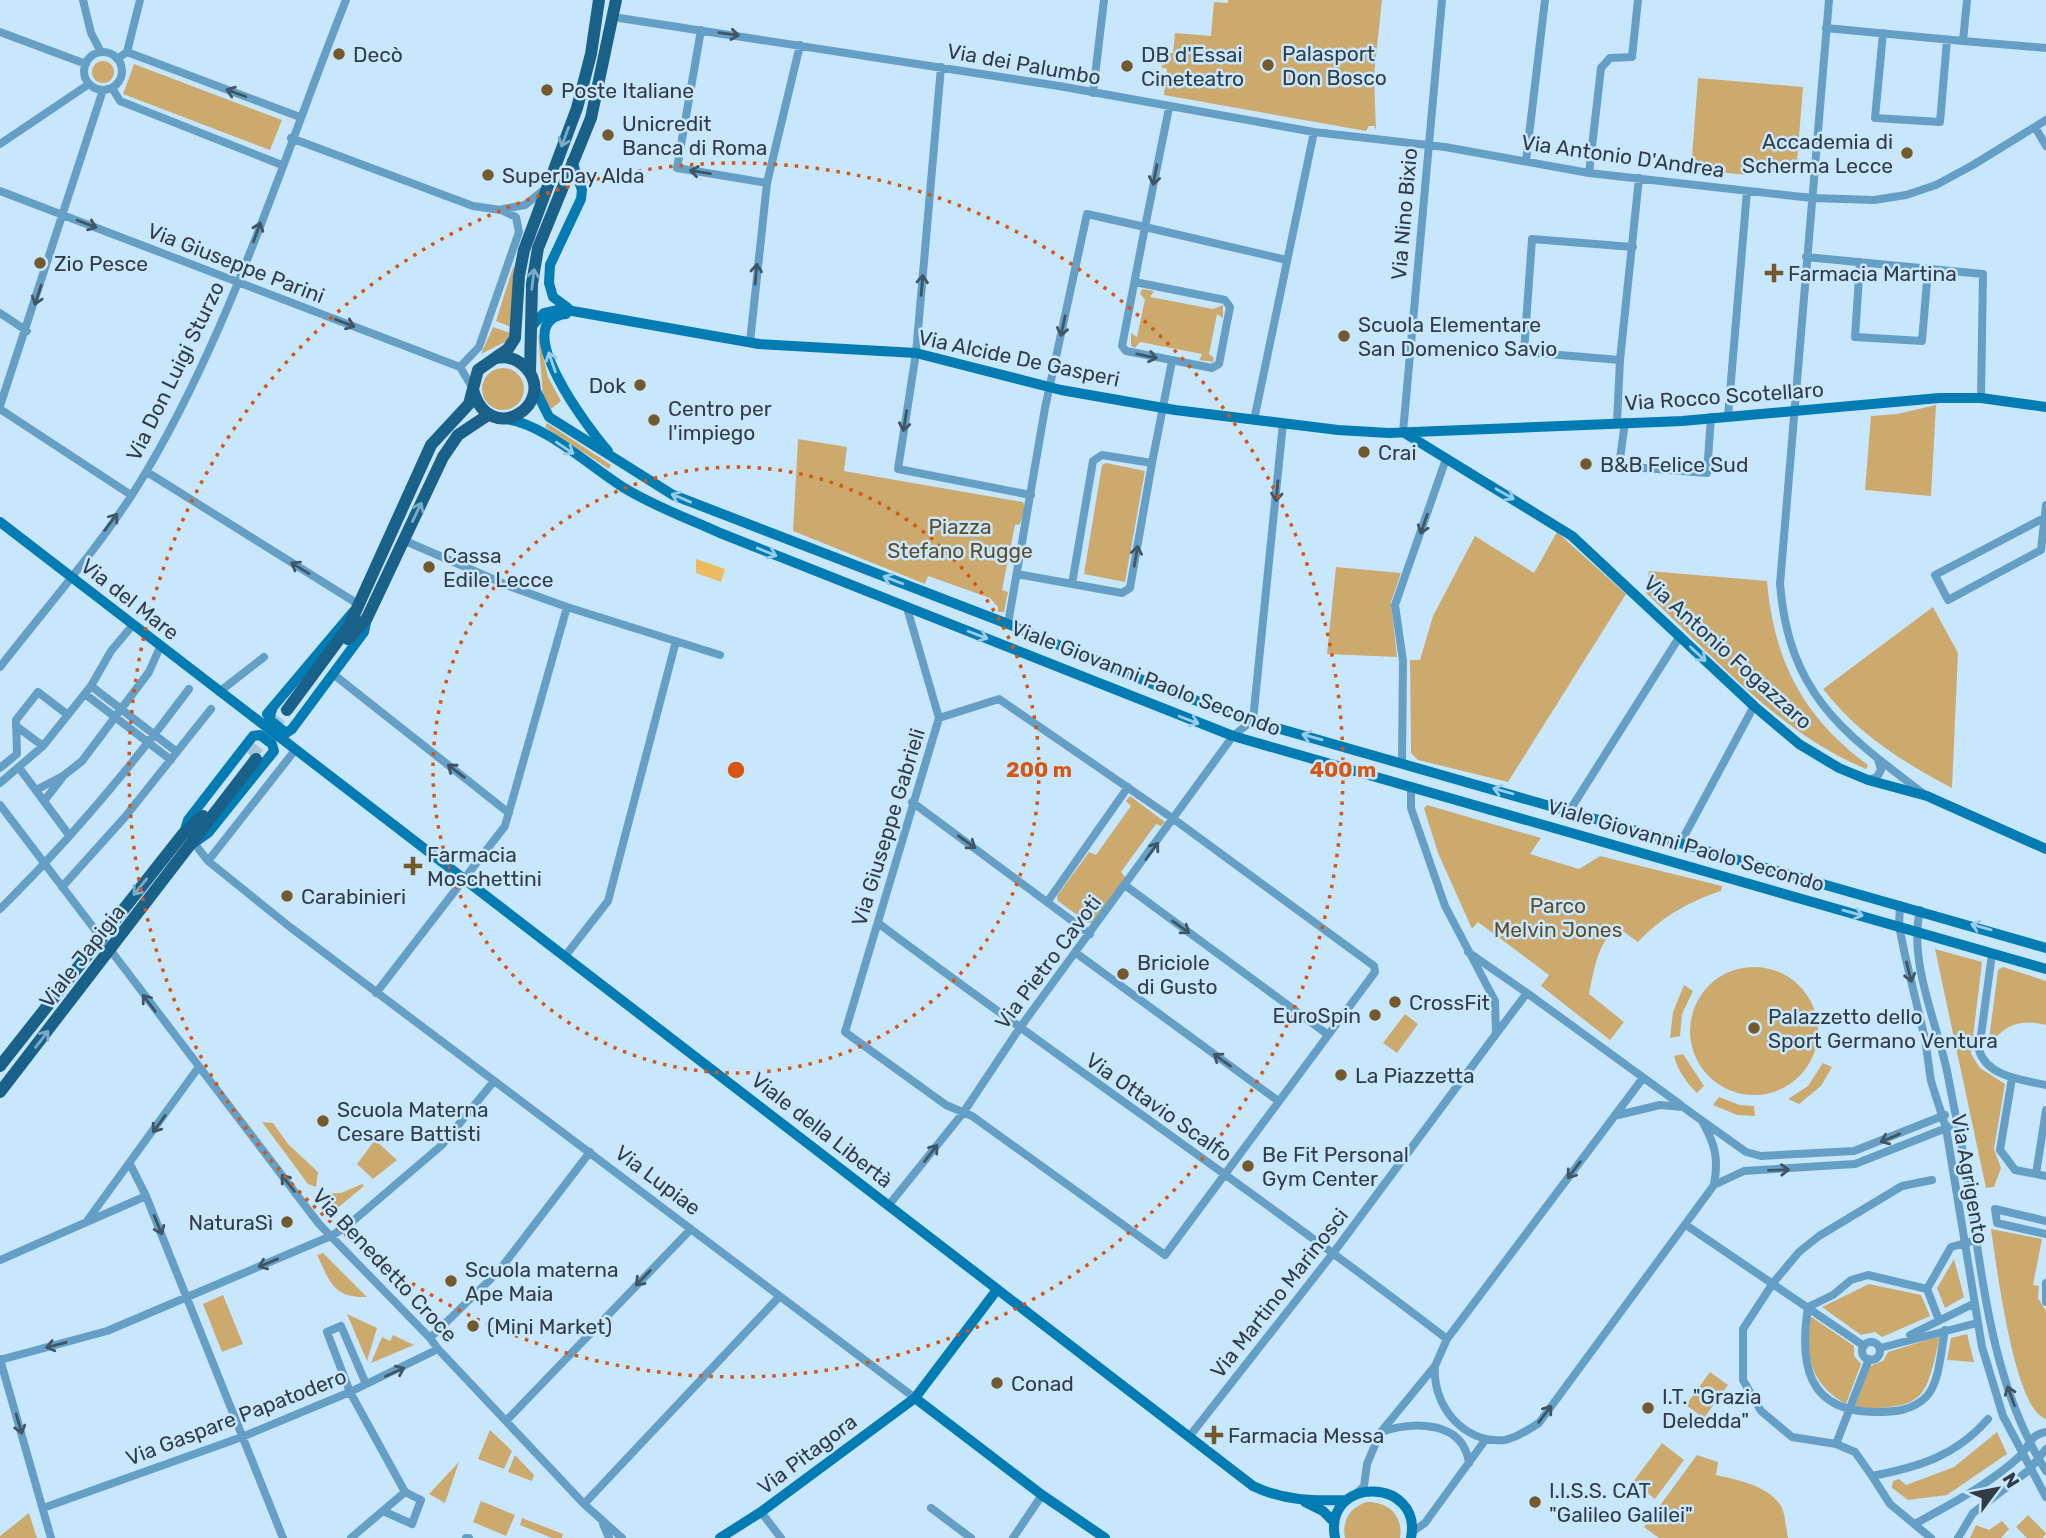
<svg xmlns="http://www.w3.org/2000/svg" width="2046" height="1538" viewBox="0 0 2046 1538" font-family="Rubik,sans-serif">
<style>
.green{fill:#ccaa6e}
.water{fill:#ecba5f}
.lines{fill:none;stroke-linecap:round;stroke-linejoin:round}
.primary-tunnel{stroke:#aac5d8;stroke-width:12;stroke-dasharray:12 6;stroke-linecap:butt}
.street{stroke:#669fc5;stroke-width:8}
.secondary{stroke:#037cb4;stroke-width:10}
.primary{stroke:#1a6189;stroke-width:12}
.oneway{stroke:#3e5666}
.oneway2{stroke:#7aabc9}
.oneway3{stroke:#97cceb}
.ring{fill:none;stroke:#d65612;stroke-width:3.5;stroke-dasharray:3.5 7}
.poi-dot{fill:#73592b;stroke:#c8e7fd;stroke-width:2.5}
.labels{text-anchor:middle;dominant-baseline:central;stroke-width:5;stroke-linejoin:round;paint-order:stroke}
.poi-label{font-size:21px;fill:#313d46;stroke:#c8e7fd;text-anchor:start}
.street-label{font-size:21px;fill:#313d46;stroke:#c8e7fd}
.park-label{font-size:21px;fill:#614c26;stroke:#c8e7fd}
.centre{fill:#d65612;stroke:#c8e7fd;stroke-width:3.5}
.ring-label{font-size:21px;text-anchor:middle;font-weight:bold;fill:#d65612;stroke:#c8e7fd;stroke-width:5;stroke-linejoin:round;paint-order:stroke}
</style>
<rect width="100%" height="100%" fill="#c8e7fd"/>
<path class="green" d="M1228,0h154l-8,75 2,55 -2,-4h-5l-3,5 -202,-36 3,-26 -6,-2 8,-14h4l2,-20 36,3 3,-34 14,1z
M92 72a11 11 0 1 1 22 0a11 11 0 1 1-22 0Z
M134,64l148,56 -12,30 -147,-56z
M1698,78l105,9 -7,87 -45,-4 -1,5 -59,-5z
M514,264l-3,63 -15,-6z
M1142,289l12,2 -4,6 63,12 10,-4v13l-6,-4 -8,40 5,4 -1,4 -14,-2 3,-6 -62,-12 -5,6 -4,-2v-13l6,4 8,-38 -5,-5z
M493,327l17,6 -3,8 -26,13z
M538,333l10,44 13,24 -10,8 -8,-13z
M482 389a21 21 0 1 1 42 0a21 21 0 1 1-42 0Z
M1936,405l-5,91 -66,-6 6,-74 26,-2z
M547,423l64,42 -2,4 -64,-42z
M798,439l49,8 -3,24 179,31 2,6 -5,16 -5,1 -13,65 6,2 -4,20h-6v-5l-8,-9 -62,-22 -3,8 -132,-53z
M1106,463l39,8 -20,111 -41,-8 18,-109z
M1557,532l69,62 -118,188 -90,-22 -7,-7 -1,-93h10l13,-44 42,-80 59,37z
M1336,567l65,6 -10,29 6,55 -70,-3z
M1649,571l118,10c7,80 36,136 101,184l-2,4c-87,-36 -153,-113 -220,-176z
M1933,607l25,46 -6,135c-51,-27 -94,-54 -129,-99z
M1130,796l35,26 -4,4 -5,-2 -35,48 5,6 -34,45h-4l-30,-22 -1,-5 32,-44 7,3 35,-49 -5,-5z
M1427,805l114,33 -11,16 49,15 21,-13 122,30 -1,5c-33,11 -58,25 -83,51l-21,-15c-20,17 -23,43 -28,67l35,28 -14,18 -69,-54 8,-11 -71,-53 -6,7 -34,-76 -14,-45z
M1935,949l47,13 -11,92 9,14 25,16 -11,65 7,19 -7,19 -8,1z
M1690 1031a64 64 0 1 1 128 0a64 64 0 1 1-128 0Z
M2003,967l43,14v44c-29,-6 -40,-1 -58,22l10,-77z
M1684,985l9,6 -11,23 -2,22 -10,2 3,-26z
M1405,1014l13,10 -21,29 -14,-10z
M1683,1054l21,32 -7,7c-11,-11 -19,-22 -23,-37z
M1823,1063l9,4 -11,19 -22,18 -11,-5 20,-13z
M1719,1097l21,8 14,1 1,10 -18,-1 -24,-10z
M262,1122l11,1 15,21 30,28 -2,15 -8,-3z
M375,1140l22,20 -24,19 -16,-15z
M362,1184l2,2 -30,25h-5l-9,-12v-5l21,-1z
M1991,1229l51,10 -9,46 6,1 -1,12 8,13v108c-32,-8 -50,-157 -55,-190z
M323,1253l44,44c-34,1 -37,-15 -50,-42z
M1954,1259l10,38 -19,11 -8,-20z
M1869,1284l52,11 9,21 -48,21 -7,-5 -14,3 -39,-28z
M223,1295l20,49 -21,8 -19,-48z
M347,1314l30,14 -10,33z
M1810,1316l44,30v10l7,8 -15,40c-36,-20 -42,-50 -36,-88z
M1967,1334l7,28 -27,-2 4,-22z
M393,1335l21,10 -43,18 11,-26 8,4z
M1940,1336c-15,67 -15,71 -86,73l16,-43 13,-5 5,-9z
M1710,1372l18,13 -24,33 -18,-13z
M490,1430l22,21 -8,18 -26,-10z
M1997,1432l10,22 -60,41 -39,5 -16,-12 1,-7 6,-2 7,6 48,-18z
M1662,1443l22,17 -29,39 -22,-17z
M515,1455l19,20 -2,6 -24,-9z
M1697,1455l21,7 -2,13c21,5 52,10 65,31 4,6 5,23 7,32h-129l-15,-11z
M459,1462l-14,41 -16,-9z
M481,1501l34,14 -9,21 -33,-14z
M1366,1502c21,-1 38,13 34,36h-55c-3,-18 4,-29 21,-36z
M29,1513l8,25h-37v-2z
M2028,1515l18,18 -3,5h-16l-11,-11z
M522,1518l41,16 -1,4h-10l-32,-13z
M2002,1521l7,8 -8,9h-31l6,-13 13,5z"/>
<path class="water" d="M696,559l29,10 -4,13 -25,-9z"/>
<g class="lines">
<path class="primary-tunnel" d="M251,756l36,-46"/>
<path class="street" d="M83,0l8,33 10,19
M1829,0l-49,584c9,110 62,148 144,210
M613,17l446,69 255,46 131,15 144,26 223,25 62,2 32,-5 30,-10 37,-20 73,-45
M1826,28l137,13 4,-41
M701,30l-24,138 90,15
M0,32l86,32
M1883,33l-8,85 65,4 7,-82
M1963,41l83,7
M127,52l13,-52
M84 71a19 19 0 1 1 38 0a19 19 0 1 1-38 0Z
M117,59l10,-7 173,65
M941,67l-25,286 -18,116 133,26
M112,88l8,13 162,64
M1093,93l11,-93
M2035,127l11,19
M291,138l182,68 28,4 15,7 3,15 -40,115 -19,20 12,20
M0,144l89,-60
M1526,161l19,-161
M1589,173l12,-105 9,-10 22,-1 6,-57
M0,191l460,176
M503,209l22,-4 19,-15
M1806,257l177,17 -2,124
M1860,262l-5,75 67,4 6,-72
M1135,282l90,18 5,7 -11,57 -7,4 -86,-17 -4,-5 23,-119 142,33
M0,313l27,18
M750,342l17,-159 33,-138
M1620,360l-96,-8 8,-113 101,8
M0,406l103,-316
M0,409l131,86
M1728,416l19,-225
M1254,420l60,-288
M1617,422l3,-62 19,-182
M1625,422l-6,44 88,7 4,-56
M1403,432l39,-432
M1152,463l20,-102
M147,472l211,132
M2044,518l-109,57 13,25 93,-50 5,-45
M403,540l106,46 58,21 153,48
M1017,574l105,19 8,-5 22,-125 -50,-8 -9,6 -21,123
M907,608l32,110
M1008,624l37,-216 42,-194 58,13 24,-119
M0,667c48,-62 107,-128 146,-195 87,-147 137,-314 200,-472
M333,674l176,139
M91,686l86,66
M219,692l45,-35
M85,694l86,66
M999,699l176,121 199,146 1,6 -210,283 -193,-139 -26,-11 -101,-73 94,-314z
M16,726l27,20
M1402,762l1,-101 -8,-56 51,-146
M0,768l17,-14 -1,-34 22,-28 30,23
M20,769l49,66
M1868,780l9,-3 4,-7 -3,-11
M0,783l43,-37 48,-60 20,-35 21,-25
M36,790l27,-14 19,-15 67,-89 11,-25
M44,801l18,-23
M912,802l178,132
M0,805l319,419 111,114 8,11 146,155 38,34
M1570,810l110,-174
M1681,842l73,-136
M194,843l14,18 82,66 625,471
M208,861l84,-107
M1126,886l201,148
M62,887l63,-70 86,-108
M1048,901l80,-114
M1900,905l-1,21 6,29 20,84 6,42 15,47 36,219 21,69 43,81
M0,909c69,-68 131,-142 189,-220
M1920,910c-12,54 18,114 28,166 6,33 14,67 19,100 15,99 24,208 79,295
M878,923c188,141 383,273 569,416
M1468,952l59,41 -31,41
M1076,953l201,147
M1992,954l-13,96c8,27 44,30 67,35
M566,955l42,-54 68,-260
M376,993l129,-167 62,-219
M1527,993l154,112
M2012,1078l-12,72 15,20 31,6
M1618,1115l42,-10 23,2 63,45 15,4 93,-5 91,-36
M130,1164l16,32 137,342
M2036,1174l10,-64
M1932,1180l-30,6 -83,50 -20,16 -26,31 -30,46v51l18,31 31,26 44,7 19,8 17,24c47,-9 84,-20 116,-57
M1714,1185l30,-14 111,-7 94,-37
M888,1206l75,-93 56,-84 214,-293 20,-16 30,-297
M87,1221l111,-153
M2046,1221l-51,-12 2,14 49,11
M1686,1225l178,121
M0,1260l146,-64
M2046,1283v19
M1927,1289l24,-42 25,-7
M1939,1320l-12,-31 -59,-14 -17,5 -18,15 -25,12c-9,57 -1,105 68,105 18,0 36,-1 50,-15 14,-14 15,-48 19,-67
M1910,1335l63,-31
M430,1338l68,-66 92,-120
M1862 1351a9 9 0 1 1 18 0a9 9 0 1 1-18 0Z
M1880,1348l97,-25
M0,1359l51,179
M0,1360l107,-29 224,-95 15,-9 96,-82 52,-64
M1435,1366c-3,39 28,78 70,74 12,-2 24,-11 34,-17l175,-238c5,-27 1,-41 -12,-64
M507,1420l184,-191
M1381,1432c32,-11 82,-12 88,31
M1189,1437l145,-185 162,-218 -1,-33 -50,-95 -34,-98v-22
M1836,1444l33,-85
M1872,1476l18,28 41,34
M1357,1493l7,-7 3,-22 13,-31 55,-67 12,-27 196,-261
M584,1504l195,-207
M43,1508l199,-71 108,-45 88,-43
M931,1508l40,30
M383,1511l29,13 9,-24 -16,-8
M761,1512l20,26
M603,1524l6,14
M1915,1524c35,-20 75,-40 105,-68 10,-10 9,-21 26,-24
M1412,1532l13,-9 61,-84
M351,1538l54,-46 -55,-100 -23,-60 14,-6 25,58
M466,1538h3
M1013,1538l29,-43
M1958,1538l15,-25 56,-43 17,-21"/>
<path class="secondary" d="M568,308l-15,-11 -4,-14 1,-18 31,-66 1,-9 -10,-29
M566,314c-61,6 25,118 42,137
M531,327l13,-14 17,-4 198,35 157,9 145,37 114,20 163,20 51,3 293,-12 257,-23h42l65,9
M534,387l15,30 124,78 335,129 166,69 96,33 776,222
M504,419c39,3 89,50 122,70 30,18 63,30 94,44l513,203 813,233
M1403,432l169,104 182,170 45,38 40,24 29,12 59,16 119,53
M0,522l1253,964c31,15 60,15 94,14
M272,710l-3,9 17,14 6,-4 72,-97 3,-14
M267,714l86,-102
M184,833l4,-13 65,-84
M194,843l14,-10 66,-82 -2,-7 -12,-9 -7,1
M915,1398l127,97 63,43
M1305,1502l18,9 11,11
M720,1538l41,-26 154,-114 81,-107
M1335,1538c-12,-63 88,-61 76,0"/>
<path class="primary" d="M530,372l2,-88 6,-36 53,-130 25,-118
M473,390c17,59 85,13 53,-22 -8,-9 -19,-12 -30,-10
M348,639l19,-21 76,-161 15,-22 30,-20
M287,710l62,-84 82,-181 38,-41 9,-34 30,-21 7,-11 4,-62 5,-26 53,-142 14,-54 8,-54
M0,1066l183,-232 20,-18
M0,1092l256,-333"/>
</g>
<defs><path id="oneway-shaft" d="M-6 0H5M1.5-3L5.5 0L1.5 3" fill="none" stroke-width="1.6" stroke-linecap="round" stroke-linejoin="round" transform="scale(1.75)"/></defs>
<g class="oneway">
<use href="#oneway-shaft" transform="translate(729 34) rotate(8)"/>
<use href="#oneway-shaft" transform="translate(236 93) rotate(-160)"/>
<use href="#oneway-shaft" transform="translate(700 172) rotate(-171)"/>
<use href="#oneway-shaft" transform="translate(1155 175) rotate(101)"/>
<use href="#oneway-shaft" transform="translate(87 224) rotate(21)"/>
<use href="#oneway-shaft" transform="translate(257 232) rotate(-70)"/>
<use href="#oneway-shaft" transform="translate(756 274) rotate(-85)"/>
<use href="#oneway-shaft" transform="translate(922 285) rotate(-85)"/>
<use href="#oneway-shaft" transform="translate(38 295) rotate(108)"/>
<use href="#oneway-shaft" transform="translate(345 323) rotate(21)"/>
<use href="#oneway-shaft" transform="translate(1063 326) rotate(102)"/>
<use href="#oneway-shaft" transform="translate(1147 356) rotate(12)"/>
<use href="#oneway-shaft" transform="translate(905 421) rotate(99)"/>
<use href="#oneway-shaft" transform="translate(1277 491) rotate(95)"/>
<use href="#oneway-shaft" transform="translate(111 522) rotate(-53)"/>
<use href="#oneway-shaft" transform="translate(1424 524) rotate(109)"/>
<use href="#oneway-shaft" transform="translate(1136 556) rotate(-80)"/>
<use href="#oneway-shaft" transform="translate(300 568) rotate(-148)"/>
<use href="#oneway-shaft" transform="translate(456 771) rotate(-142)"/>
<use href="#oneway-shaft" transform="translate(967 842) rotate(36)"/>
<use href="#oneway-shaft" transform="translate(1152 851) rotate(-54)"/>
<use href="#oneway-shaft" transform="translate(1181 927) rotate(36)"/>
<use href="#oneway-shaft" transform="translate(1909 972) rotate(76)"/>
<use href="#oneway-shaft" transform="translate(149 1003) rotate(-127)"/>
<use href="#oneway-shaft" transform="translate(1222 1060) rotate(-144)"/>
<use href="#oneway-shaft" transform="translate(159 1124) rotate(126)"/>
<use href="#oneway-shaft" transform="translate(1890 1138) rotate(157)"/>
<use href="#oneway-shaft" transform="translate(931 1153) rotate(-52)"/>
<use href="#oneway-shaft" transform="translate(1574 1170) rotate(127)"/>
<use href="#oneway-shaft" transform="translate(1779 1170) rotate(-2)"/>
<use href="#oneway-shaft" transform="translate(288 1183) rotate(-128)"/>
<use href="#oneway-shaft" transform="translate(158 1225) rotate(68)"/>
<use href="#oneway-shaft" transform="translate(268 1263) rotate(157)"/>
<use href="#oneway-shaft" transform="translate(643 1278) rotate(134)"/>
<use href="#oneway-shaft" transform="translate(56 1345) rotate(165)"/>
<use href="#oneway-shaft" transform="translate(395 1372) rotate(-24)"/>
<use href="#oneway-shaft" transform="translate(2011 1396) rotate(-110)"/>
<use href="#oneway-shaft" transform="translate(1545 1414) rotate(-53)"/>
<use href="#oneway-shaft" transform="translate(19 1424) rotate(74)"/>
</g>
<g class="oneway2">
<use href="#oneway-shaft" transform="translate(565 137) rotate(111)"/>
<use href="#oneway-shaft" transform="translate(533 279) rotate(-83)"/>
<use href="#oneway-shaft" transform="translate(417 512) rotate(-64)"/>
<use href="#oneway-shaft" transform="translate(140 887) rotate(129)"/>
<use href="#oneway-shaft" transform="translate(42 1039) rotate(-52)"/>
</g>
<g class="oneway3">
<use href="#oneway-shaft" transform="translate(552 362) rotate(-109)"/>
<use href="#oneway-shaft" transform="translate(565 448) rotate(34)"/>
<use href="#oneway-shaft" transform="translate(1505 494) rotate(30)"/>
<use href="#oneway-shaft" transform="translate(681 498) rotate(-157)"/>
<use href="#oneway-shaft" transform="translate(767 552) rotate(22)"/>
<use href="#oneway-shaft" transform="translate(893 580) rotate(-159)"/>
<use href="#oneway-shaft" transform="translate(978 635) rotate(21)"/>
<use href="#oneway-shaft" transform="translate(1698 654) rotate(43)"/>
<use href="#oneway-shaft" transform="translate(1189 720) rotate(21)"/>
<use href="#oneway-shaft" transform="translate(1312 737) rotate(-164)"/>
<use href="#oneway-shaft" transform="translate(1503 791) rotate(-164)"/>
<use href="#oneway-shaft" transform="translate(1853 913) rotate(16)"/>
<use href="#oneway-shaft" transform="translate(1981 927) rotate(-164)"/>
</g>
<g class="ring">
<circle cx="736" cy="770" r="303"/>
<circle cx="736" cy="770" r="607"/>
</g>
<g class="poi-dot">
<circle cx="339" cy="54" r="7"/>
<circle cx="1268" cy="65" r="7"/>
<circle cx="1127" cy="66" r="7"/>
<circle cx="547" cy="90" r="7"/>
<circle cx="608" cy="135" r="7"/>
<circle cx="1907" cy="153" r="7"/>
<circle cx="488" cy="175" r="7"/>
<circle cx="40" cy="263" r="7"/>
<path d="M1770.5 262.5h7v7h7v7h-7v7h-7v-7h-7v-7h7z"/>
<circle cx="1344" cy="336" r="7"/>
<circle cx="640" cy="385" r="7"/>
<circle cx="654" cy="420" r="7"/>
<circle cx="1364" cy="452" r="7"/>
<circle cx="1586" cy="464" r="7"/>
<circle cx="429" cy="567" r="7"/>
<path d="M409.5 855.5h7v7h7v7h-7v7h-7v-7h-7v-7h7z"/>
<circle cx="287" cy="896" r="7"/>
<circle cx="1123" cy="974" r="7"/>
<circle cx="1395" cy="1002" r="7"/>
<circle cx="1375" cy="1015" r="7"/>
<circle cx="1754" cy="1028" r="7"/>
<circle cx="1341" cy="1075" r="7"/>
<circle cx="323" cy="1121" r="7"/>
<circle cx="1248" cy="1166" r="7"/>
<circle cx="287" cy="1222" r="7"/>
<circle cx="451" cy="1281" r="7"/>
<circle cx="473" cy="1326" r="7"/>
<circle cx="997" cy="1383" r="7"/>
<circle cx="1648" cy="1408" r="7"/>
<path d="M1210.5 1424.5h7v7h7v7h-7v7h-7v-7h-7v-7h7z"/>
<circle cx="1535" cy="1502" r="7"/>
</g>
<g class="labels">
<g class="poi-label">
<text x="1282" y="53">Palasport<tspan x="1282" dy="24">Don Bosco</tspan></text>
<text x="353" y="54">Decò</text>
<text x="1141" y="54">DB d'Essai<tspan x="1141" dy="24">Cineteatro</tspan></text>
<text x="561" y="90">Poste Italiane</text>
<text x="622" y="123">Unicredit<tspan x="622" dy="24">Banca di Roma</tspan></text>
<text x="1893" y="141" text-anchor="end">Accademia di<tspan x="1893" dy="24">Scherma Lecce</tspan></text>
<text x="502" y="175">SuperDay Alda</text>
<text x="54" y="263">Zio Pesce</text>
<text x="1788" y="273">Farmacia Martina</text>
<text x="1358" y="324">Scuola Elementare<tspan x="1358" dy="24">San Domenico Savio</tspan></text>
<text x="626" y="385" text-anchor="end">Dok</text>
<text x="668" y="408">Centro per<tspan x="668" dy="24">l'impiego</tspan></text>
<text x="1378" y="452">Crai</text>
<text x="1600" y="464">B&amp;B Felice Sud</text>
<text x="443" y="555">Cassa<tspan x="443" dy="24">Edile Lecce</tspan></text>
<text x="427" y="854">Farmacia<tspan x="427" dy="24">Moschettini</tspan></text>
<text x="301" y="896">Carabinieri</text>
<text x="1137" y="962">Briciole<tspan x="1137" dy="24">di Gusto</tspan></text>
<text x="1409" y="1002">CrossFit</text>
<text x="1361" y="1015" text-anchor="end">EuroSpin</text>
<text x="1768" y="1016">Palazzetto dello<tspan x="1768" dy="24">Sport Germano Ventura</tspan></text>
<text x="1355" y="1075">La Piazzetta</text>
<text x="337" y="1109">Scuola Materna<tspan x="337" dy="24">Cesare Battisti</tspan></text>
<text x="1262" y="1154">Be Fit Personal<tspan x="1262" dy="24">Gym Center</tspan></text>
<text x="273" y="1222" text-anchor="end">NaturaSì</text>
<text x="465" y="1269">Scuola materna<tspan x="465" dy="24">Ape Maia</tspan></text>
<text x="487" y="1326">(Mini Market)</text>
<text x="1011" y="1383">Conad</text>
<text x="1662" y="1396">I.T. "Grazia<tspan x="1662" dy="24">Deledda"</tspan></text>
<text x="1228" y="1435">Farmacia Messa</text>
<text x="1549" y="1490">I.I.S.S. CAT<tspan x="1549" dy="24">"Galileo Galilei"</tspan></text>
</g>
<g class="street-label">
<text transform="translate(1024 64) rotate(10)">Via dei Palumbo</text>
<text transform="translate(1623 156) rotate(8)">Via Antonio D'Andrea</text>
<text transform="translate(1404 214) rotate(-85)">Via Nino Bixio</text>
<text transform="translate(236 263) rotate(21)">Via Giuseppe Parini</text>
<text transform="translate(1019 358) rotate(12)">Via Alcide De Gasperi</text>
<text transform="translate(175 371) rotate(-64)">Via Don Luigi Sturzo</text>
<text transform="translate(1724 396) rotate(-4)">Via Rocco Scotellaro</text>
<text transform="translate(130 599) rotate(38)">Via del Mare</text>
<text transform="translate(1728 652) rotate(42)">Via Antonio Fogazzaro</text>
<text transform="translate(1146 678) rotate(21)">Viale Giovanni Paolo Secondo</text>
<text transform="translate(888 827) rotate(-73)">Via Giuseppe Gabrieli</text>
<text transform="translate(1686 845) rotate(16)">Viale Giovanni Paolo Secondo</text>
<text transform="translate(82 956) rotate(-52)">Viale Japigia</text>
<text transform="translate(1048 962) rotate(-53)">Via Pietro Cavoti</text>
<text transform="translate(1159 1107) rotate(35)">Via Ottavio Scalfo</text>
<text transform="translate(822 1130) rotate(38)">Viale della Libertà</text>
<text transform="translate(1970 1179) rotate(80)">Via Agrigento</text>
<text transform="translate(658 1180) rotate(37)">Via Lupiae</text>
<text transform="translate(385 1265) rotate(47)">Via Benedetto Croce</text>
<text transform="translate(1279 1293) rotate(-52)">Via Martino Marinosci</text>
<text transform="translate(236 1417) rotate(-21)">Via Gaspare Papatodero</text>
<text transform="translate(807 1454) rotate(-37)">Via Pitagora</text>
</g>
<g class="park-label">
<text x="960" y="526">Piazza<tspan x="960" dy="24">Stefano Rugge</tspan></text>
<text x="1558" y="905">Parco<tspan x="1558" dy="24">Melvin Jones</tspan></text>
</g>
</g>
<circle cx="736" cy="770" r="10" class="centre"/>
<g class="ring-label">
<text x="1039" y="777">200 m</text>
<text x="1343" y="777">400 m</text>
</g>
<g transform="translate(1997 1489) rotate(58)" stroke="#c8e7fd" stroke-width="5" paint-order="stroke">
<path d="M0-5L12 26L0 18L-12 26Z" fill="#313d46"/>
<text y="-10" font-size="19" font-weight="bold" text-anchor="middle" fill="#313d46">N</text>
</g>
</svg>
